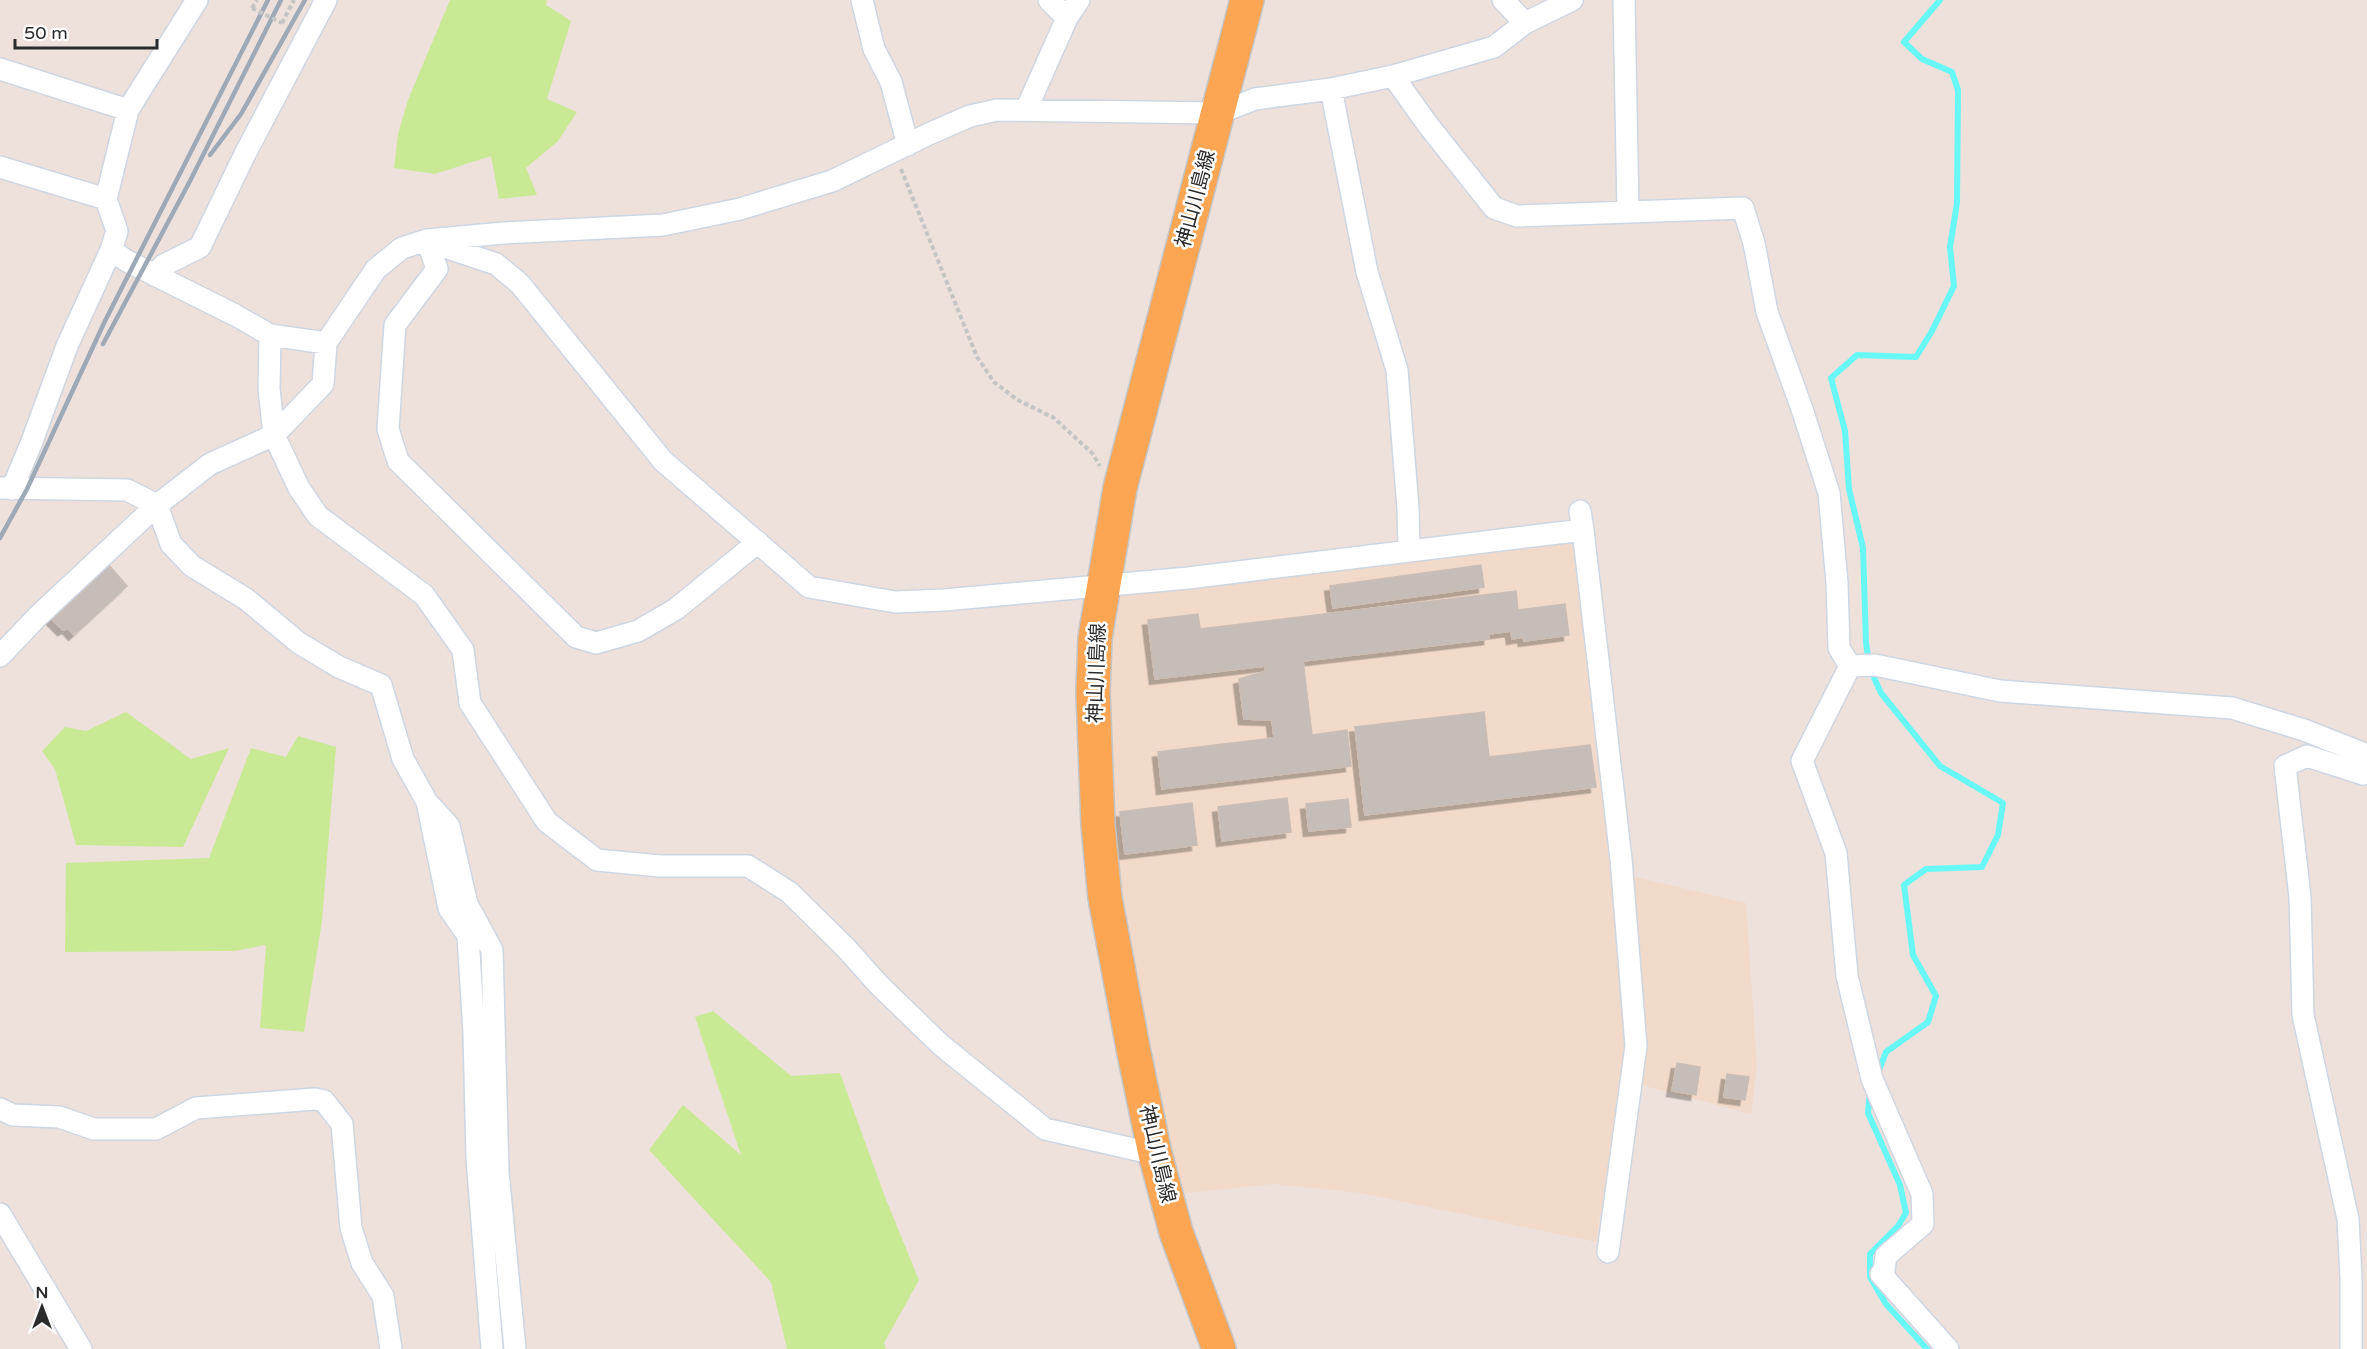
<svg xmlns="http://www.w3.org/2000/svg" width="2367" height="1349" viewBox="0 0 2367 1349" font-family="'Varela Round','Noto Sans JP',sans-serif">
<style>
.education{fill:#f1daca}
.green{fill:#c9e994}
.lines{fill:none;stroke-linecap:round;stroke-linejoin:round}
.stream{stroke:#67f8f6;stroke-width:6}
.building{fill:#c6bdb8;stroke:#cabdb5;stroke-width:1.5;filter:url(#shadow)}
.minor-casing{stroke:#ced6e1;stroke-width:24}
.primary-casing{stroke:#c4c4c4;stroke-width:36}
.path{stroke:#c4c4c4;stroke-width:4;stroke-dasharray:4.5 3;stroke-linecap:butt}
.minor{stroke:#fff;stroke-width:21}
.primary{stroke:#fca553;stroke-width:33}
.rail{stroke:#9ea9b7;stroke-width:4.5}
.path-bridge{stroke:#c4c4c4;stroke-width:4;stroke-dasharray:4.5 3;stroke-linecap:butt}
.labels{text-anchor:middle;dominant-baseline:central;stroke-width:5;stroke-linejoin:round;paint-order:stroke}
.street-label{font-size:20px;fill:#2b2b2b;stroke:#fff}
</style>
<defs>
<filter id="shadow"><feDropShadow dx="-5.5" dy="5.5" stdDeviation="0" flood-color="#0004"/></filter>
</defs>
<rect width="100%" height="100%" fill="#eee1dc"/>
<path class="education" d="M1562,541l14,5 49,467 2,36 -31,193 -235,-49 -88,-9 -92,10 -63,-294 -12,-232 8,-71z
M1631,876l115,27 11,163 -6,48 -110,-29 4,-39 -1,-33z"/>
<path class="green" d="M450,0h97l-1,5 25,16 -24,78 30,13 -19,29 -32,27 11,27 -38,4 -8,-43 -56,18 -41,-6 4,-34 10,-34z
M126,712l65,47 38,-11 -46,99 -107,-2 -21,-76 -13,-18 23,-24 21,4z
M298,736l38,11 -14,174 -18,111 -44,-4 6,-83 -32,6 -169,1 1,-89 143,-5 42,-110 35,9z
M713,1011l78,65 49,-3 45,124 34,83 -35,63 2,6h-99l-16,-67 -122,-132 34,-45 58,50 -46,-138z"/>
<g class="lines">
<path class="stream" d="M1878,1073l8,-21 42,-30 8,-26 -23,-41 -9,-70 22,-16 56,-2 16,-32 5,-32 -63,-37 -59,-73 -11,-24 -4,-26 -3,-95 -14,-59 -4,-58 -14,-53 26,-23 59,2 16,-26 22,-45 -4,-39 7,-44 1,-113 -6,-18 -30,-13 -18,-17 36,-42
M1870,1091l-2,22 32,72 6,28 -8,13 -28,28v23l16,27 41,45"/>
</g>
<path class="building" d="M107,563l20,23 -53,49 -6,-7 -5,2 -14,-14z
M1481,565l3,22 -151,21 -3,-22z
M1516,591l2,19 47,-6 4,31 -45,6 -1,-4 -11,2 -1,-8 -22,3v5l-186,22 9,74 35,-5 4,36 -189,23 -4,-37 116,-14 -2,-18 -28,-1 -5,-40 27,-8 -1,-5 -110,13 -7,-59 50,-6 2,15z
M1484,712l5,45 101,-12 6,42 -231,28 -10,-88z
M1287,798l4,34 -69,9 -4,-34z
M1348,799l3,28 -42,4 -3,-27z
M1192,803l5,42 -72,9 -5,-42z
M1677,1063l23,4 -4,28 -24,-4z
M1727,1074l22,3 -4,23 -21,-3z"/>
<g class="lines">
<g class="minor-casing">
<path id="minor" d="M197,0l-69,110 -22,89 11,32 -6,19 16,11 108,54 35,20 56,8
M862,0l12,49 17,33 17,63
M1049,0l18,18
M1503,0l22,23
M1624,0l4,211
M0,69l128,41
M1393,76l35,49 66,83 23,8 226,-8 11,35 13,69 35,97 27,84 8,90 2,65 11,18
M1331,89l36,183 30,98 11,138 1,42
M1026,110l41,-92 12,-18
M0,167l106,32
M427,240l10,29 -42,56 -7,104 10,32 178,176 20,6 42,-12 38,-22 82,-67
M433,243l63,21 24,20 143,177 146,126 86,15 49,-2 244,-22 395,-48 -3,-19
M154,275l10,-10 36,-18 45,-93 81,-154
M270,335l-1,54 5,46 25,53 19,28 106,79 39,55 7,53 77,119 50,38 63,6h88l41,26 56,55 34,38 62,60 104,84 110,25
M0,488l127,2 30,15 14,39 21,22 54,33 53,44 40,24 42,18 22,74 24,43 22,106 19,28 6,97 3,125 15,191
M12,489l19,-45 36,-98 44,-96
M1583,530l38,329 15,187 -28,206
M0,656l38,-40 119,-111 53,-41 64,-29 49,-51 3,-41 50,-74 26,-21 25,-8 77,-7 159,-8 77,-16 92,-28 99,-48 39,-17 27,-6 222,3 36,-14 76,-10 62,-13 101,-29 31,-24 47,-23
M1850,666l-48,95 34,92 11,123 25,103 50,115 1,30 -37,32 -2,14 -3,4 67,75
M1850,666l25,-1 125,26 232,17 72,22 63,25
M427,802l22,24 18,78 25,46 6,222 17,177
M0,1109l13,6 46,2 35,12h62l40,-21 119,-9 9,2 18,23 9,104 11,35 21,33 8,53
M0,1214l81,135
M2351,1349v-71l-3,-59 -45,-204 -3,-118 -15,-131 22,-10 56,18 4,-6"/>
</g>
<g class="primary-casing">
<path id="primary" d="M1219,1349l-43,-117 -21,-78 -21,-101 -29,-155 -7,-73 -5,-133 2,-54 25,-150 127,-488"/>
</g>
<path class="path" d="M252,8l5,-8
M282,23l12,-23
M901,169l76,188 17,25 22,17 38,19 38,35 8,13"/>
<use href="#minor" class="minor"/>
<use href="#primary" class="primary"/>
<path class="rail" d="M210,155l31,-41 64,-114
M103,344l87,-163 91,-181
M0,538l27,-49 78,-168 163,-321"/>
<path class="path-bridge" d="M252,8l30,15"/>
</g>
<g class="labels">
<g class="street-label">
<text transform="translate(1196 199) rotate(-75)">神山川島線</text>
<text transform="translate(1097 673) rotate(-88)">神山川島線</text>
<text transform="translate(1157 1154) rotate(77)">神山川島線</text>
</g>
</g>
<g transform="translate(42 1307)" stroke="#ffffff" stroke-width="4.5" paint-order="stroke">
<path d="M0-4.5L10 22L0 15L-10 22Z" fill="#2b2b2b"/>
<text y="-9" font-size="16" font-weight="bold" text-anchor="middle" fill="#2b2b2b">N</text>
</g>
<path d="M15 39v9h142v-9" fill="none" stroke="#2b2b2b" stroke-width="3"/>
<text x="24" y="39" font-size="18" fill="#2b2b2b" stroke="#ffffff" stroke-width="4.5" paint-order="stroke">50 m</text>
</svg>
